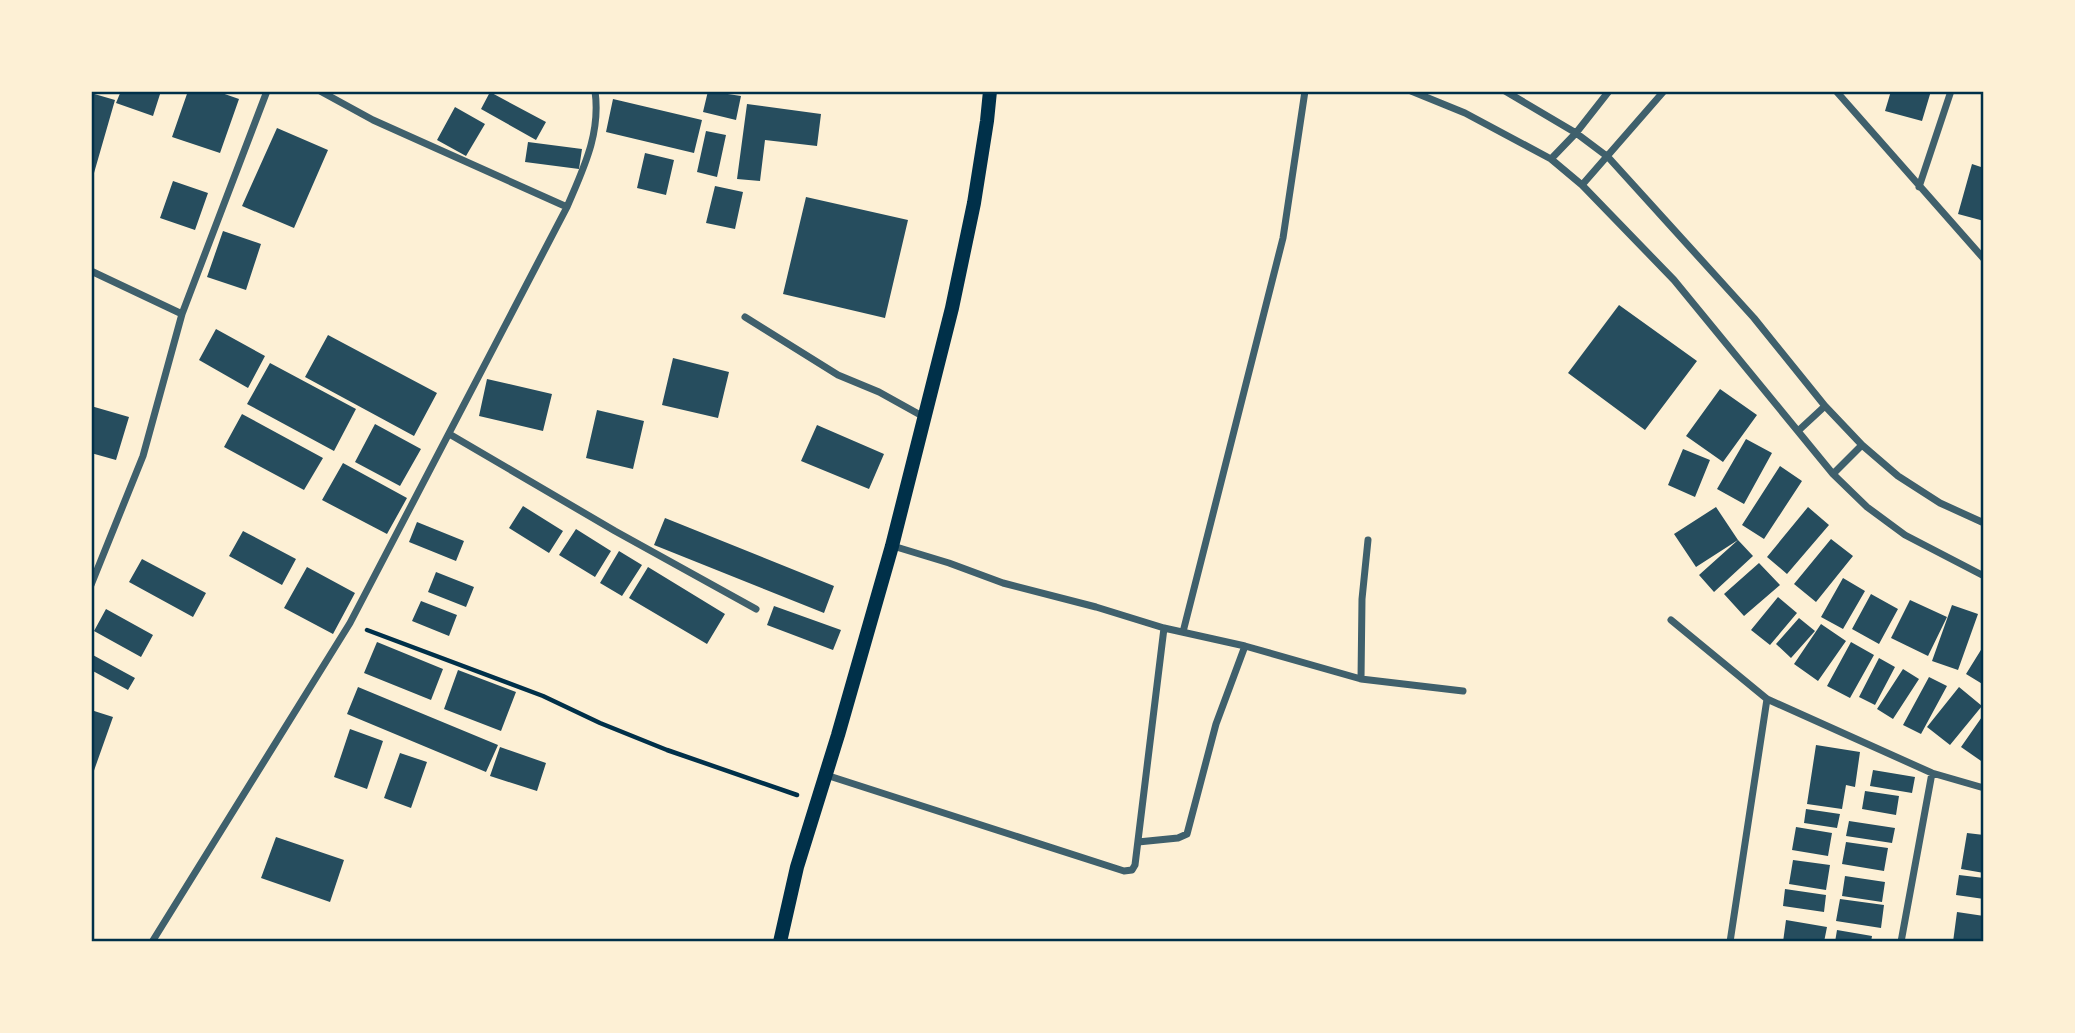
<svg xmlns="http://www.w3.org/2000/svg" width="2075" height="1033" viewBox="0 0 2075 1033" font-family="Signika,sans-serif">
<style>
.building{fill:#264d5e}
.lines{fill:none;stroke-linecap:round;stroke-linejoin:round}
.path{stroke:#003049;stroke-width:4.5}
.minor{stroke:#3f606c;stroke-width:7}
.secondary{stroke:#003049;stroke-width:14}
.neatline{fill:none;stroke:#003049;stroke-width:2.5}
</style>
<rect width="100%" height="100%" fill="#fdf0d5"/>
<path class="building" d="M121,91h40l-8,25 -37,-13z
M188,91h28l23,8 -19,54 -48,-16z
M708,91l33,5 -5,24 -33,-8z
M1891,91h40l-9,30 -37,-10z
M490,92l56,30 -10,18 -55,-31z
M91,93l24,7 -23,80h-1z
M613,99l89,21 -8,33 -88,-21z
M747,104l74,10 -4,32 -52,-6 -5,41 -23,-2z
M455,107l30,17 -19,32 -29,-16z
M277,128l51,22 -34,78 -52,-22z
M706,131l20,4 -9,42 -20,-5z
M528,142l54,7 -3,20 -54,-7z
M645,153l29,7 -8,35 -29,-7z
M1972,164l12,4v53l-26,-7z
M173,181l35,12 -13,37 -35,-12z
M715,186l28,6 -8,37 -29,-6z
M806,197l102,23 -23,98 -102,-24z
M223,231l38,13 -15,46 -39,-13z
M1619,305l78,56 -52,69 -77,-57z
M216,329l49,27 -17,32 -49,-28z
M328,335l109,58 -23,43 -109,-59z
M673,358l56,14 -11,46 -56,-13z
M270,363l86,46 -22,42 -87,-47z
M487,379l65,15 -9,37 -64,-15z
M1720,389l37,26 -34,47 -37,-26z
M91,406l38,11 -13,43 -25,-7z
M597,410l47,11 -11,48 -47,-11z
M242,414l81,44 -19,32 -80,-43z
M375,424l46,25 -21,37 -45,-24z
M817,425l67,29 -15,35 -68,-28z
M1746,439l26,14 -28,51 -27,-15z
M1683,449l27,11 -15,37 -27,-12z
M343,463l64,35 -20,36 -65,-34z
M1780,466l22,15 -38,58 -22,-14z
M523,506l40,25 -14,22 -40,-25z
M1716,507l22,33 -42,27 -22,-33z
M1808,507l21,18 -42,49 -20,-17z
M665,518l169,68 -10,27 -170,-68z
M417,522l47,19 -8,20 -47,-19z
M576,529l35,22 -16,26 -36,-22z
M243,531l53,28 -14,26 -53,-29z
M1831,539l22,17 -37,46 -22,-18z
M1738,540l15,16 -39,36 -15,-17z
M619,551l23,14 -20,31 -22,-13z
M142,559l64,34 -13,24 -64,-35z
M1759,563l21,22 -36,31 -20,-22z
M307,567l48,26 -22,41 -49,-26z
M648,567l77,47 -18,30 -78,-46z
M436,572l38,15 -8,20 -38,-15z
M1843,578l22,13 -22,38 -22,-12z
M1871,594l27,15 -19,35 -27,-15z
M1778,597l19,16 -27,32 -19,-15z
M1910,600l37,17 -19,39 -37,-18z
M421,601l36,14 -8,21 -37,-15z
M1952,605l26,9 -20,56 -26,-9z
M774,606l67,24 -8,20 -66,-25z
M106,609l47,26 -12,22 -47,-26z
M1799,618l16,13 -24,27 -15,-14z
M1821,624l25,17 -28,40 -24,-17z
M377,642l66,27 -12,31 -67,-27z
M1851,642l23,13 -24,43 -23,-12z
M1984,645v40l-18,-11z
M91,654l44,24 -7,12 -37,-20z
M1879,658l16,9 -20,38 -16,-8z
M1903,669l16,10 -26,40 -16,-10z
M458,670l58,22 -15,39 -57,-22z
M1929,677l18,9 -26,48 -18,-9z
M358,687l140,58 -12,27 -139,-58z
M1959,687l23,19 -32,39 -23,-18z
M91,710l22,7 -22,62z
M1984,714v49l-23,-16z
M350,729l33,12 -16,48 -33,-12z
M1816,745l44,7 -5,35 -9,-2 -4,24 -35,-5z
M500,747l46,16 -9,28 -47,-15z
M400,753l27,9 -16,46 -27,-10z
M1873,770l42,7 -3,16 -42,-7z
M1865,791l34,5 -3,19 -34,-6z
M1806,809l34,5 -3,14 -33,-5z
M1849,821l46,7 -3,15 -46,-7z
M1796,827l36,6 -4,23 -36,-6z
M1967,833l17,2v38l-23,-4z
M276,837l68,23 -14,42 -69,-24z
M1846,842l42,6 -4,23 -42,-7z
M1793,860l37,5 -4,25 -37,-6z
M1959,875l25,3v21l-28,-4z
M1845,876l40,6 -3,20 -40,-6z
M1785,889l41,6 -2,17 -41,-6z
M1840,899l44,6 -3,23 -45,-7z
M1957,912l27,4v26h-31z
M1786,920l41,7 -3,15h-41z
M1837,930l35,6 -1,6h-36z"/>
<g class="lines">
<path class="path" d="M367,630l176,66 57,27 67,27 130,45"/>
<path class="minor" d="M1411,91l54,22 86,46 31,26 92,95 159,194 34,33 38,28 79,41
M1505,91l71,42 32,24 146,161 71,88 37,39 36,31 42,27 44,20
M1836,91l148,168
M1551,159l25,-26 33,-42
M1582,185l82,-94
M1919,187l32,-96
M567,207c16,-38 34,-73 28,-116
M91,271l91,43
M745,317l93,58 41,17 45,25
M1798,431l27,-25
M451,435l164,96 141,78
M1833,474l29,-29
M893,546l56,17 54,20 93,24 68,21 81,18 116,33 102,12
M91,585l52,-129 39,-142 85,-223
M1671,620l96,79 165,74 52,15
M1183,632l100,-394 22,-147
M1361,679l1,-80 6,-59
M826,775l298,96 8,-1 3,-5 29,-237
M1138,842l40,-4 9,-4 29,-110 29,-78
M152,942l198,-319 217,-416 -194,-87 -53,-29
M1730,942l37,-243
M1901,942l31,-169"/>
<path class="secondary" d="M780,942l17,-75 41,-132 54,-189 60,-238 22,-105 13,-82 3,-30"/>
</g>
<rect width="2075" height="1033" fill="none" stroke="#fdf0d5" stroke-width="186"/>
<rect x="93" y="93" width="1889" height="847" class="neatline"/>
</svg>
